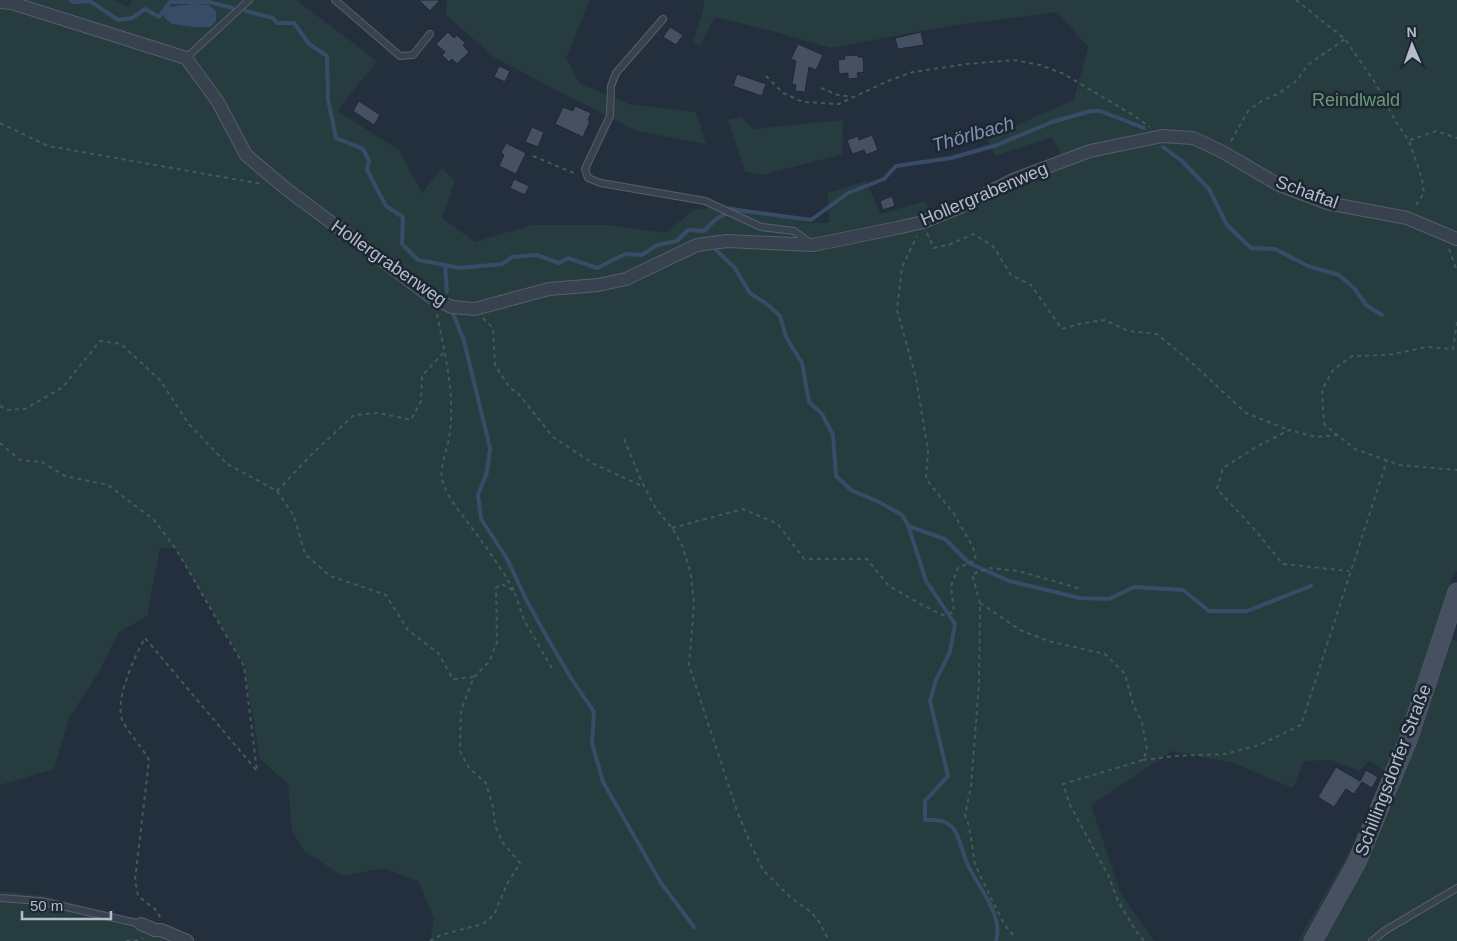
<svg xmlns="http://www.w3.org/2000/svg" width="1457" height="941" viewBox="0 0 1457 941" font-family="Arial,sans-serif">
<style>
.green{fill:#263c3f}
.water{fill:#394c67}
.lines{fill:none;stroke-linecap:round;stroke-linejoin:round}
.stream{stroke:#394c67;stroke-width:4}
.building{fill:#455162;stroke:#1f2835}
.lane-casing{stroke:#565f6c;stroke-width:8}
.street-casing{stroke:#565f6c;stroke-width:14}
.secondary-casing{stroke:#565f6c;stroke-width:19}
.path{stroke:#44595c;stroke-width:2;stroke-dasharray:4 4;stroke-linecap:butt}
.lane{stroke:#38414e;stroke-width:6}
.street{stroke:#38414e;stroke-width:12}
.secondary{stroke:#465061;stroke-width:18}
.labels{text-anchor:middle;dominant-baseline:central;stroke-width:5;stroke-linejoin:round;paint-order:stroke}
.park-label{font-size:18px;fill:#6b9a76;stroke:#1d2633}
.street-label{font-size:18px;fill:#b4bcc9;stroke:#1d2633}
.water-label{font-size:19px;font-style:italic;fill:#7c92b1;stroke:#1d2633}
</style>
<rect width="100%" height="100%" fill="#242f3e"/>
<path class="green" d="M0,0h114l14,7 4,-7h164l81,61 -40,50 62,39 23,43 20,-25 13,13 -13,37 33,24 57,-17h77l57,8 27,-23 34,-5 82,18h20l-1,-30 38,-12 15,33 44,-13 8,23 27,-10 58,-29 74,-28 71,-15 28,2 25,11 61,34 129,34 51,23v325l-4,5 -19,57 23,8v300h-159l51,-89 37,-80 -17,-11 -9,10 -29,-11 -27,1 -11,27 -60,-25 -61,-12 -81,54 30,89 33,47h-724l4,-23 -16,-37 -34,-13 -41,8 -39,-25 -12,-20 -4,-47 -28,-25 -16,-94 -68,-116 -16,-1 -13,68 -28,16 -20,40 -30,46 -15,51 -54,16z
M447,0h143l-24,58 13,25 50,21 67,8 10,32 -70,-13 -141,-73 -49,-43z
M704,0h753v232l-44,-19 -85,-15 -45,-18 -60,-34 -34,-15h-23l-104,25 -10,-19 -57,19 -8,-18 87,-38 14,-53 -31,-35 -108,14 -118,22 -52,-15 -64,-16 -15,28 -7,-2 10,-33z
M741,117l13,12 89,-9 -1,34 -79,21 -18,-4 -17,-51z
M0,891l47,5 70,21 52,24h-169z"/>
<path class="water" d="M192,4l17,1 7,6v10l-6,6h-16l-22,-3 -9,-8 5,-9z"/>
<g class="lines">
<path class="stream" d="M71,0l3,2 16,-1 28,19 14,-2 13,-9 14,8 11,-15h39l23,6
M246,11l27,7 4,5h17l15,21 18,12 1,43 8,39 27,11 6,12 -2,9 19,36 17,11 -1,27 16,16 42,8 42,-4 10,-7 25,-2 22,8 9,-5 29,10 28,-14 17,1 15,-10 20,-4 11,-11 16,1 12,-12 9,-5
M1163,147l19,14 27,28 18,36 24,23 24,1 33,17 31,9 16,14 11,16 16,10
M730,209l81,11 37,-27 36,-14 12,-13 55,-8 46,-13 55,-23 39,-11h9l44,17
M716,250l18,17 16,26 18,12 12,11 6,21 16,26 7,39 13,12 11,21 3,41 15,14 28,12 23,13 6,10 18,56 29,43 -5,28 -14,28 -6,21 18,75 -23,25v19c11,0 20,-1 28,8 6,7 10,26 14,35 10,23 37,51 29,78
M445,265l2,27
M452,311l12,30 26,107 -3,24 -9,23 3,24 25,38 21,44 21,38 23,39 23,34 -2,31 11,39 58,101 33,44
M908,526l37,13 24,24 40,18 71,17 29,1 25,-12 49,3 26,21h38l64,-25"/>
</g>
<path class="building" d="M419,0h21l-10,11z
M670,27l13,8 -7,10 -13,-8z
M448,32l6,6 3,-3 8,8 -2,2 6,7 -12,12 -5,-5 -3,3 -7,-7 3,-3 -9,-8z
M921,32l3,13 -26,4 -3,-11z
M798,44l25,11 -7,15 -7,-3 -4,25 -10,-1 1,-6 -4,-1 4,-23 -5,-2z
M858,55v2h5l1,15 -7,1 1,5 -10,1v-6l-9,1 -1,-14 7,-1 -1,-3z
M499,66l11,5 -5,11 -11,-5z
M737,74l29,10 -4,12 -29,-10z
M359,101l21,14 -6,10 -21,-14z
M575,106l16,7 -3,7 2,1 -7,16 -28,-13 8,-17 10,4z
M532,127l12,5 -6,15 -13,-5z
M872,135l6,15 -12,5 -2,-5 -12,4 -5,-14 11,-4 1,4z
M506,143l20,10 -10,21 -17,-8 5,-11 -3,-2z
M514,179l15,7 -4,9 -15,-7z
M892,196l3,10 -12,4 -3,-9z
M1336,767l24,14 6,-11 12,7 -6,11 -10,-6 -8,12 -8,-5 -12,18 -16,-10z"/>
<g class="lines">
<g class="lane-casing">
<path id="lane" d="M335,0l65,56 13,-1 17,-21
M663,19l-47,54 -5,13 -1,30 -25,53 3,9 13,5 104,18 56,26 33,4 15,11
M186,58l63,-58
M0,898l40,3 101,23
M1372,941l14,-11 71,-42"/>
</g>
<g class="street-casing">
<path id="street" d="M0,2l12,1 174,55 32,44 28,53 39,33 149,111 18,8 23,2 74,-20 49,-4 28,-6 71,-34 30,-4 86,4 84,-17 26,-6 35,-14 57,-29 75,-28 72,-15 31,2 28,13 58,34 48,18 80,15 50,21
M141,924l14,6h6l26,11"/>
</g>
<g class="secondary-casing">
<path id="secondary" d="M1313,941l44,-79 51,-122 49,-148"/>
</g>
<path class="path" d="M1296,0l49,39 31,45 20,38 13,19 13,38 2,14 -10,15
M766,76l17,17 20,9 36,2 49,-23 25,-9 54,-8 47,-4 26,5 24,9 72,43 14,10
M821,88l17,7 16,2
M0,123l48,23 214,38
M1410,140l26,-9 21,7
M1231,141l17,-30 15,-11 15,-6 17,-12 14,-18 36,-25
M533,156l43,18
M927,233l7,15 17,-4 22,-10 20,12 18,29 20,10 31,44 21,-6 22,-3 23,11 29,3 34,28 55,51 43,17
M1449,249l8,22
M437,314c8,41 19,83 12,124 -2,14 -11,31 -6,45 5,15 17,29 26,41 16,22 32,43 45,67
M483,318l10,10 2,37 15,23 7,4 36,45 39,26 52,24
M1457,322l-4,27 -26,-2 -39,8 -36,1 -19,14 -11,20 2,34 31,25 45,16 57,5
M0,406l8,4 17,-1 38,-22 37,-46 21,3 39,36 28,43 39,41 50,27 17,25 11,38 25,22 56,19 22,35 30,23 15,26 21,-2
M1338,435l-22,2 -27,-7 -33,17 -33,21 -6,21 38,41 28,34 66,7
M624,439l17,41 15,29 16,19 10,17 9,29 3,31 -5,60 48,146 14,34 12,25 28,28 20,14 9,11 9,18
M0,443l20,17 22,2 23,14 43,9 46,35 22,29 68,117 13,105 -112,-133c-10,18 -32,64 -22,84 6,11 19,25 26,38l-14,120 3,16 18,14 5,9
M277,491l36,-38 41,-38 25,-2 32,7 10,-19 1,-25 22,-24
M672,528l71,-19 35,15 26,35h63l22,27 35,20 19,9 11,-3 -3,-26 7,-18 18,-8 -3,-13 -19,-33 -28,-35 2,-28 -12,-73 -19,-68 5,-43 15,-31
M980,603l40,27 28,11 57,13 20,20 8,30 9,18 5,28 -4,10 -80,24 7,21 39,72 9,24 18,30 8,10
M1143,760l31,-4 51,-2 34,-9 42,-20 86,-265
M1013,935l-9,-11 -29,-59 -6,-39 -4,-11 6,-28 8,-104 1,-80 -8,-29 19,-6 28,3 62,18
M126,941l14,-1 3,-2
M430,941l11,-6 42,-11 11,-9 13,-31 13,-21 -17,-20 -8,-17 -2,-19 -7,-24 -17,-15 -9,-17 1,-41 13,-33 15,-15 8,-20 -1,-54 6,-4 12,7 10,29 29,50"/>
<use href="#lane" class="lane"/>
<use href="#street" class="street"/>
<use href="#secondary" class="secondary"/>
</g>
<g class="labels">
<g class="park-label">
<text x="1356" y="100">Reindlwald</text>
</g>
<g class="street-label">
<text transform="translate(1307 192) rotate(20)">Schaftal</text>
<text transform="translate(984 194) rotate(-23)">Hollergrabenweg</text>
<text transform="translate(389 263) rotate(35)">Hollergrabenweg</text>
<text transform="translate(1393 770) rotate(-69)">Schillingsdorfer Straße</text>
</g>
<g class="water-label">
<text transform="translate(973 134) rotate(-16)">Thörlbach</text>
</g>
</g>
<g transform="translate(1412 45) rotate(358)" stroke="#1d2633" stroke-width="4" paint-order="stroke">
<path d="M0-4L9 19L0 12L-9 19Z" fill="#b4bcc9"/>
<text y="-8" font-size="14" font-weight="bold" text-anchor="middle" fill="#b4bcc9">N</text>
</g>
<path d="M22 911v8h89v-8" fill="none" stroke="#b4bcc9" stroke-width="2.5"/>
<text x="30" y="911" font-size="15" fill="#b4bcc9" stroke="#1d2633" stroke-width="4" paint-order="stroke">50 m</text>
</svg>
